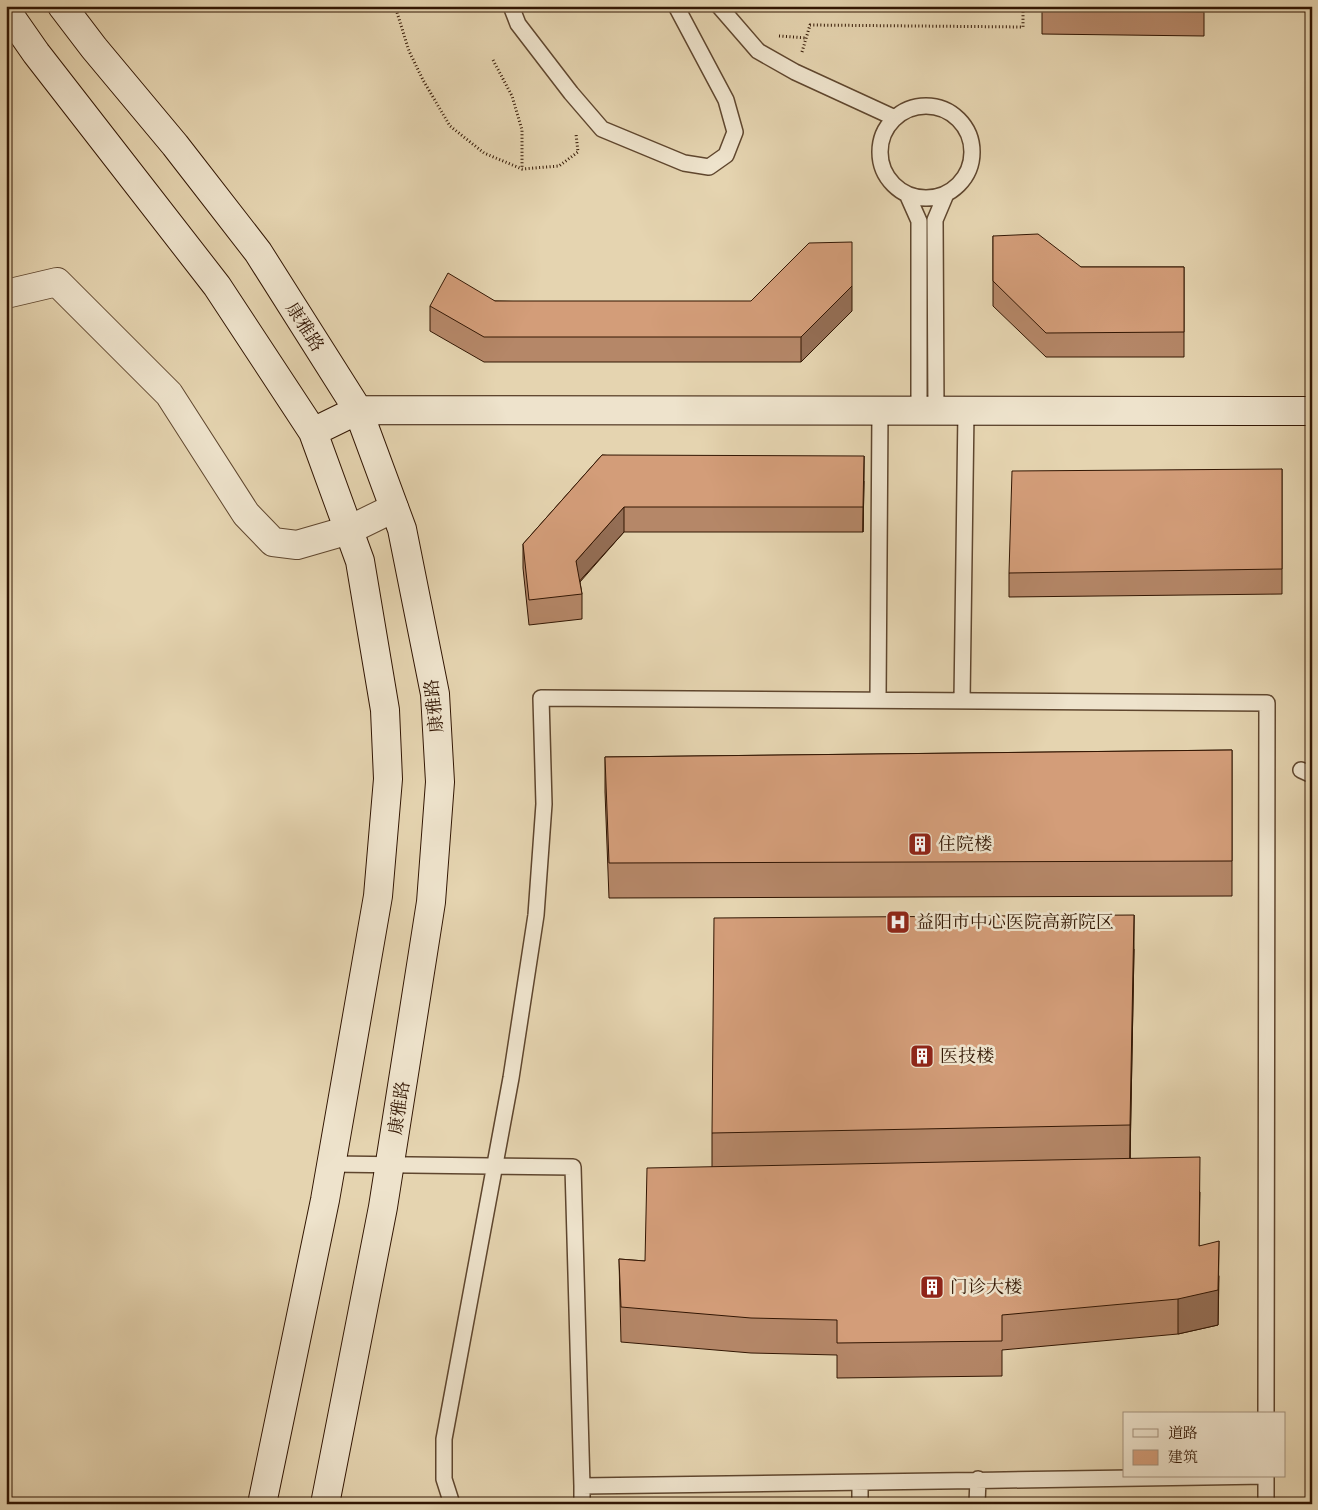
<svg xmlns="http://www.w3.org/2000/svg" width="1318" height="1510" viewBox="0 0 1318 1510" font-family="Alegreya,'Noto Serif SC',serif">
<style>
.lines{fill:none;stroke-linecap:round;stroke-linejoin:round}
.lane-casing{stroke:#5f462e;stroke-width:18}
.street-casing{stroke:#5f462e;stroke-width:30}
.secondary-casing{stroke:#321603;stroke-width:30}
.path{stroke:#321603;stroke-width:3;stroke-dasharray:1 2.5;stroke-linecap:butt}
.lane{stroke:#eee3cc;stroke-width:15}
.street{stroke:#eee3cc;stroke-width:28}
.secondary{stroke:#eee3cc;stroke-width:28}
.wall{fill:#b58768;stroke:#321603}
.shaded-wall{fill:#946e55;stroke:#321603}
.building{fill:#d39d79;stroke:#321603}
.labels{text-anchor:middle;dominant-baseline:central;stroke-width:5;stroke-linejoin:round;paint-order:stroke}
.street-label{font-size:18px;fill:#321603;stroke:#eee3cc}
.poi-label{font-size:18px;fill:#321603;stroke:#eee3cc;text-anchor:start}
</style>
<rect width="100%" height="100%" fill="#e5d4b0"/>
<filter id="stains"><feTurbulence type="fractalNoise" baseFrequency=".004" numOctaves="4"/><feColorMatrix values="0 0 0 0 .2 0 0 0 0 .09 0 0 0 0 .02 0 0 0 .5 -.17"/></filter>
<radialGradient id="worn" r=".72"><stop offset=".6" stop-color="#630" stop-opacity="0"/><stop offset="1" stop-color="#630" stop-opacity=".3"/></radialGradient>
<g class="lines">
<g class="lane-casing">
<path id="lane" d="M511,6l7,18 53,69 31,36 82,34 25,4 17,-12 9,-23 -9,-32 -50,-94
M719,6l39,45 37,21 100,46
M880 152a46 46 0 1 1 92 0a46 46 0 1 1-92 0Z
M907,194l12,27v190
M936,411l-1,-191 11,-26
M878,700l2,-289
M962,701l4,-290
M1301,770l11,5
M331,1164l242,3 9,319
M452,1504l-8,-25v-40l67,-361 25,-163 8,-111 -3,-106 726,5 -1,711
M582,1504v-18c228,-2 456,-7 684,-10v28
M860,1504v-20
M977,1504l1,-25"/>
</g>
<g class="street-casing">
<path id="street" d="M6,294l51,-12 112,112 77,120 27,28 24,3 52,-15 45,-22"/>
</g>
<g class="secondary-casing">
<path id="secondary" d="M62,6l32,42 81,97 83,107 100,158 44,119 33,165 5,88 -9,120 -48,305 -58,297
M6,10l30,43 181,233 96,146 47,129 25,149 3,69 -10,117 -53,304 -63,304
M313,432l45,-22 954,1"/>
</g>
<path class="path" d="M395,6l14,45 14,29 27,46 34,27 38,16 37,-3 19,-14 -2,-18
M779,36l27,2
M802,52l8,-27 213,2v-21
M493,60l19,36 10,34v39"/>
<use href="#lane" class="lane"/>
<use href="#street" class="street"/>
<use href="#secondary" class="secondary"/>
</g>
<path class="wall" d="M1042,6h162v30l-162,-2z
M993,236l88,31h103v90h-138l-53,-51z
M495,301l357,10 -51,51h-317l-54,-31v-25z
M602,455l262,26 -1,51h-239l-44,50 2,12v25l-53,6 -6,-57v-24z
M1282,469v125l-273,3v-24z
M1232,750v146l-623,2 -4,-106v-35z
M1134,949l-4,209 70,34 -1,54 20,30 -1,49 -40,9 -176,16v26l-165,2v-23l-86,-2 -130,-11 -2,-83 26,2 67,-94v-34z"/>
<path class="shaded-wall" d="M852,286v25l-51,51v-25z
M864,456v25l-1,51v-25z
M624,507v25l-48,53v-24z
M1134,915v34l-4,211v-35z
M1219,1241l-1,84 -40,9v-35z"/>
<path class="building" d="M1042,6h162v6l-162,-3z
M1038,234l43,33h103v65l-138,1 -53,-52v-45z
M852,242v44l-51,51h-317l-54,-31 18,-33 47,28h256l58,-58z
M602,455l262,1 -1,51h-239l-48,54 6,33 -53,6 -6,-56z
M1282,469v100l-273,4 3,-102z
M1232,750v111l-623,2 -4,-106z
M1134,915l-4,210 -418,8 2,-215z
M1200,1157l-1,89 20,-5 -1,49 -40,9 -176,16v26l-165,2v-23l-86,-2 -130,-11 -2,-48 26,2 2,-93z"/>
<defs>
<g id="building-square" transform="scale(1.25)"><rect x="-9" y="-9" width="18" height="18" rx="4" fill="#8f2418" stroke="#eee3cc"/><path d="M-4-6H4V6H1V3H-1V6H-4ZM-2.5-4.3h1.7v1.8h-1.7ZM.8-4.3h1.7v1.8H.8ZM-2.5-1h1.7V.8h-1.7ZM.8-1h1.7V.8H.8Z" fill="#fff"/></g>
<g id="hospital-square" transform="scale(1.25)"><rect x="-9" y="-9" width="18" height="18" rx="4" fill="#8f2418" stroke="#eee3cc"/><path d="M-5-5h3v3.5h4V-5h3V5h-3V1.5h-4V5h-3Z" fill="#fff"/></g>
</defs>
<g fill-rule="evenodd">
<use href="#building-square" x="920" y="844"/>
<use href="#hospital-square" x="898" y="922"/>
<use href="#building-square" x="922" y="1056"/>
<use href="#building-square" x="932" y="1287"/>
</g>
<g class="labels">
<g class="street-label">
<text transform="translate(305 327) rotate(58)">康雅路</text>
<text transform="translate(434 706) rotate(-96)">康雅路</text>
<text transform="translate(399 1108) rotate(-81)">康雅路</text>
</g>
<g class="poi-label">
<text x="938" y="844">住院楼</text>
<text x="916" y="922">益阳市中心医院高新院区</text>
<text x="940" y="1056">医技楼</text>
<text x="950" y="1287">门诊大楼</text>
</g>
</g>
<rect width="1318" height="1510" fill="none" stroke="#e5d4b0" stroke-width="25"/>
<rect x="8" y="8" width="1303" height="1495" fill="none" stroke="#321603" stroke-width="2.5"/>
<rect x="12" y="12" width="1293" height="1485" fill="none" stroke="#321603"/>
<rect x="1123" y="1412" width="162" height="65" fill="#eee3cc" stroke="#a3917c"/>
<rect x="1133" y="1429" width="25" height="8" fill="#eee3cc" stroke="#a3917c"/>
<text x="1168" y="1438" font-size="15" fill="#321603">道路</text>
<rect x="1133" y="1450" width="25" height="15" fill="#d39d79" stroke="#a3917c"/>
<text x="1168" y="1462" font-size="15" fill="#321603">建筑</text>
<rect width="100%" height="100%" filter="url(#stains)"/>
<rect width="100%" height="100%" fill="url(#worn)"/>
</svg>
